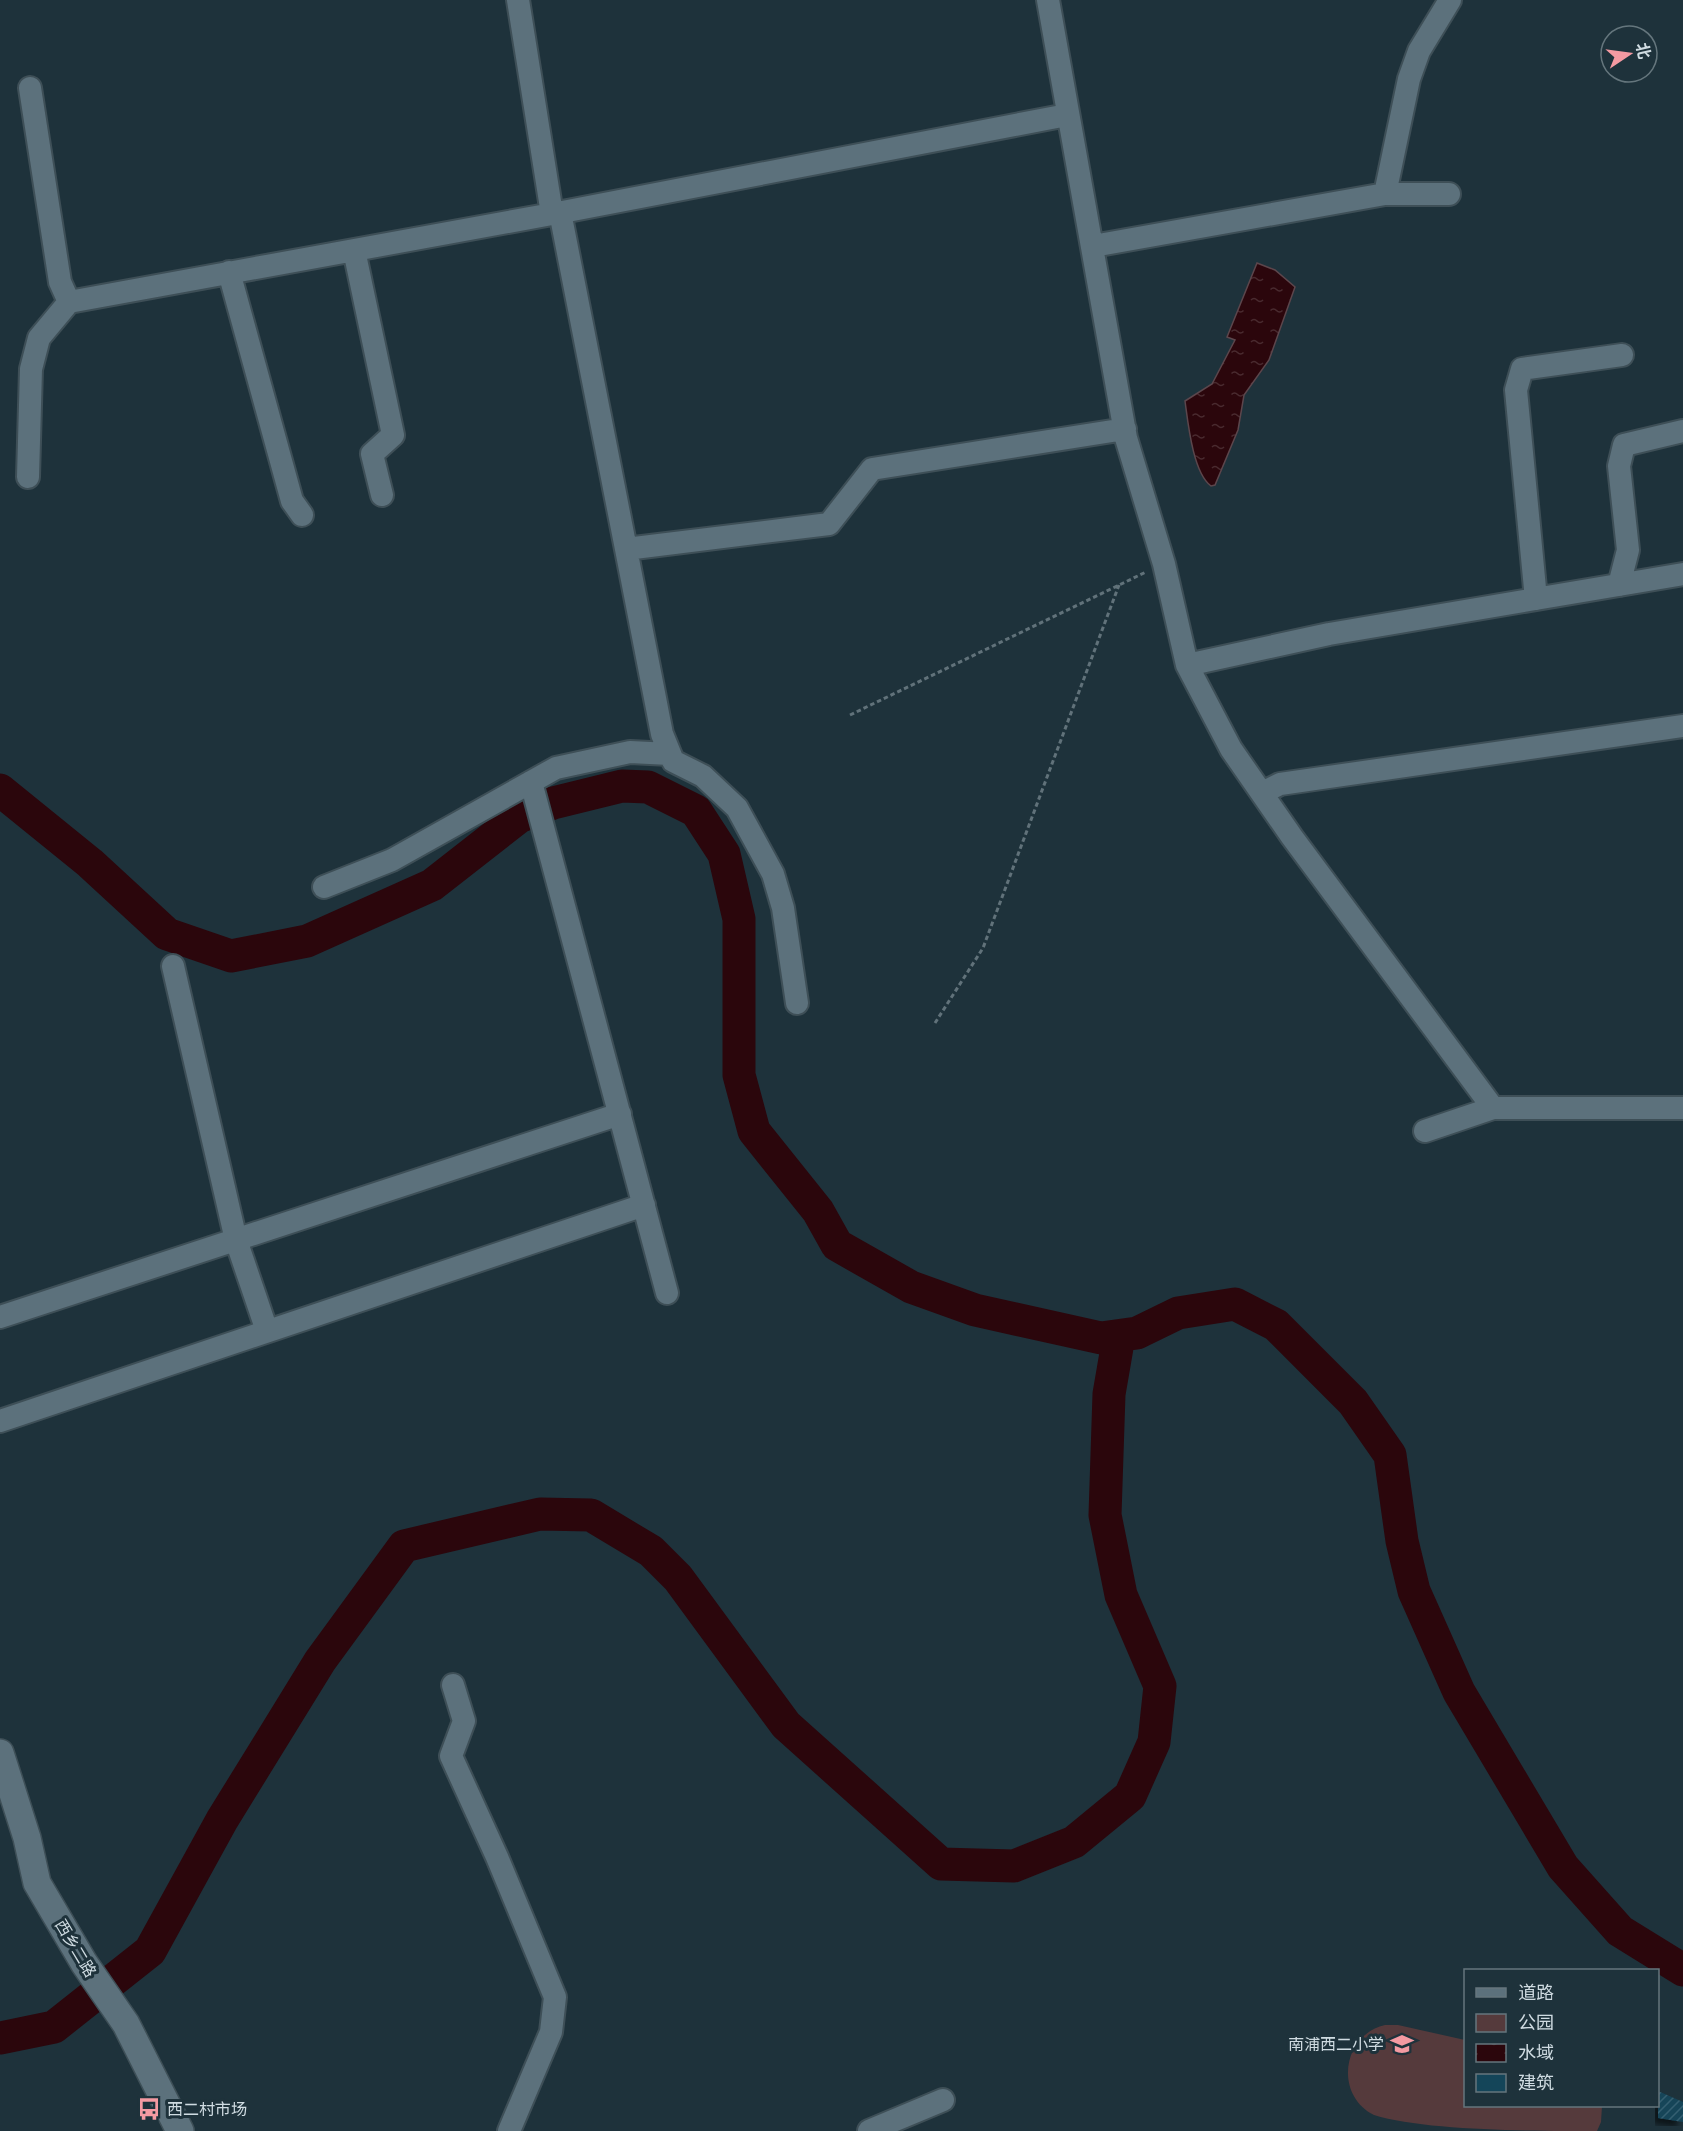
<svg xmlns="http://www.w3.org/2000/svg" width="1683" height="2131" viewBox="0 0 1683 2131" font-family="Inter,'Noto Sans SC',sans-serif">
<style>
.green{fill:#553a3c}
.water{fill:url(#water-ripples);stroke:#5c464c;stroke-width:1.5}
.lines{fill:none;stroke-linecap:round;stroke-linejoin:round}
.river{stroke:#2b060c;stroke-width:33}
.building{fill:url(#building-hatch);filter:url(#shadow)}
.minor-casing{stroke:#3e4f57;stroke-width:26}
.tertiary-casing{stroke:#3e4f57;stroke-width:30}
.path{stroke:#61727a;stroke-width:3;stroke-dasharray:4.5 3;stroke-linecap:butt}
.minor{stroke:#5c717c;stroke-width:22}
.tertiary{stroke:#5c717c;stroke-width:27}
.labels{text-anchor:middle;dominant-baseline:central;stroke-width:6;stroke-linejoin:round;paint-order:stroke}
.street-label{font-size:16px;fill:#cfdbe1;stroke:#1e323b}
.poi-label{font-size:16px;fill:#cfdbe1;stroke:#1e323b;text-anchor:end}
</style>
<defs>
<pattern id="water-ripples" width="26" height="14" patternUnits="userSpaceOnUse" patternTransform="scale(1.5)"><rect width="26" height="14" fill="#2b060c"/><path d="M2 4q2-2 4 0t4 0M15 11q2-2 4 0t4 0" fill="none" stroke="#492a2f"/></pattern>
<pattern id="building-hatch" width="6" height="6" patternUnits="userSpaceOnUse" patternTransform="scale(1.5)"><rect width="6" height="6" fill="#144559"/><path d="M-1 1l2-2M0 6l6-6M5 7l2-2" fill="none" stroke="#355f71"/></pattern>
<filter id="shadow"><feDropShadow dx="-5.5" dy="5.5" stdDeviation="3" flood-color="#0009"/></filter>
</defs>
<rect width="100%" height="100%" fill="#1e323b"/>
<path class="green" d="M1385,2025h13l67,15 1,66h136l-1,16 -4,9c-58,0 -173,0 -223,-16 -40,-20 -32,-80 11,-90z"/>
<path class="water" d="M1257,263l18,7 20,17 -26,73 -25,35 -6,35 -23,55 -4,1c-18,-13 -23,-63 -26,-85l27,-17 23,-44 -8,-3z"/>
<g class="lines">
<path class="river" d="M0,790l90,73 77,71 64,22 76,-15 125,-56 87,-68 34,-14 69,-17 26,1 48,24 28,43 15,65v156l15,56 64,80 19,34 74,42 64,23 126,28 36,-5 41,-20 57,-9 41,21 77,77 37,53 12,86 12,50 45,101 104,175 57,64 63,39
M0,2038l54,-11 96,-76 72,-131 98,-159 84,-115 136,-32 51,1 60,36 27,27 108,147 155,139 73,2 60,-24 56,-46 24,-54 6,-56 -39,-91 -16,-80 4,-121 10,-58"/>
</g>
<path class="building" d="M1658,2091l25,11v20l-25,-4z"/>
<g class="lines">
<g class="minor-casing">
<path id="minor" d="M518,0l34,214
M1048,0l78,438 38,126 23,101 44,84 61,88 201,271
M30,88l30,194 9,20 483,-88 515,-99
M1385,194l24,-115 10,-28 31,-51
M560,212l66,337 203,-25 43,-55 253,-40
M1093,246l292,-52h64
M354,250l39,185 -21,19 10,41
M229,272l63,229 10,14
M28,477l3,-108 8,-31 30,-36
M626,549l36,185 11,27 30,15 34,32 36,66 10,34 14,95
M1619,585l9,-35 -9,-84 5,-21 59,-14
M1536,599l-20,-209 6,-21 100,-14
M1187,665l142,-31 354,-60
M531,782l136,511
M1262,793l18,-9 403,-58
M324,887l68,-27 164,-92 74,-16 40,2
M173,966l63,274 31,91
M1425,1131l68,-23h190
M0,1317l620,-203
M0,1421l644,-216
M453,1685l11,36 -13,35 46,101 58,140 -4,35 -42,99
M869,2131l74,-31"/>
</g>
<g class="tertiary-casing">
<path id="tertiary" d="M0,1753l27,85 10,45 47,80 42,61 54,107"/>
</g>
<path class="path" d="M850,715l296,-143
M935,1023l48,-75 136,-363"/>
<use href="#minor" class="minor"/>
<use href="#tertiary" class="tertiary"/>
</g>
<defs>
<g id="school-bare" transform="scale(1.8)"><path d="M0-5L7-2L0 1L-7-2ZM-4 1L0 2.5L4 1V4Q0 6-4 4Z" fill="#f49aa2" stroke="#1e323b" stroke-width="2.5" paint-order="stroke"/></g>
<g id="bus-bare" transform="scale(1.8)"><path d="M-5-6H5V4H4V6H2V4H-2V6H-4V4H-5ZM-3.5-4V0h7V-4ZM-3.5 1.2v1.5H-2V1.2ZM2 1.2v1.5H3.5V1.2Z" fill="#f49aa2" stroke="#1e323b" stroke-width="2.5" paint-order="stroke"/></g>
</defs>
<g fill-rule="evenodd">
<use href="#school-bare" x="1402" y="2044"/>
<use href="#bus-bare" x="149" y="2109"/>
</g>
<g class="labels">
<g class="street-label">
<text transform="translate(76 1948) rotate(59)">西乡二路</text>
</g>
<g class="poi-label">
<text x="1384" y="2044">南浦西二小学</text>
<text x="167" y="2109" text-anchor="start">西二村市场</text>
</g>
</g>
<rect x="1464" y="1969" width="195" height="138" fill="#1e323b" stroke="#65767d" stroke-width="1.5"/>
<rect x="1476" y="1988" width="30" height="9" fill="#5c717c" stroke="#65767d" stroke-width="1.5"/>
<text x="1518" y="1999" font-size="18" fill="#cfdbe1">道路</text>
<rect x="1476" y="2014" width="30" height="18" fill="#553a3c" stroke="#65767d" stroke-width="1.5"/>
<text x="1518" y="2029" font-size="18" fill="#cfdbe1">公园</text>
<rect x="1476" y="2044" width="30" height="18" fill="url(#water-ripples)" stroke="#65767d" stroke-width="1.5"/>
<text x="1518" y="2059" font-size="18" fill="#cfdbe1">水域</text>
<rect x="1476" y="2074" width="30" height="18" fill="#144559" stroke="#65767d" stroke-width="1.5"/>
<text x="1518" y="2089" font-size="18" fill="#cfdbe1">建筑</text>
<g transform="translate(1629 54) rotate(77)"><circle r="28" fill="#1e323b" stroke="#65767d" stroke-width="1.5"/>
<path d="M0-4.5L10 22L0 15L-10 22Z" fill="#f49aa2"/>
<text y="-9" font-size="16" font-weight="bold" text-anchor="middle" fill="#cfdbe1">北</text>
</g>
</svg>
